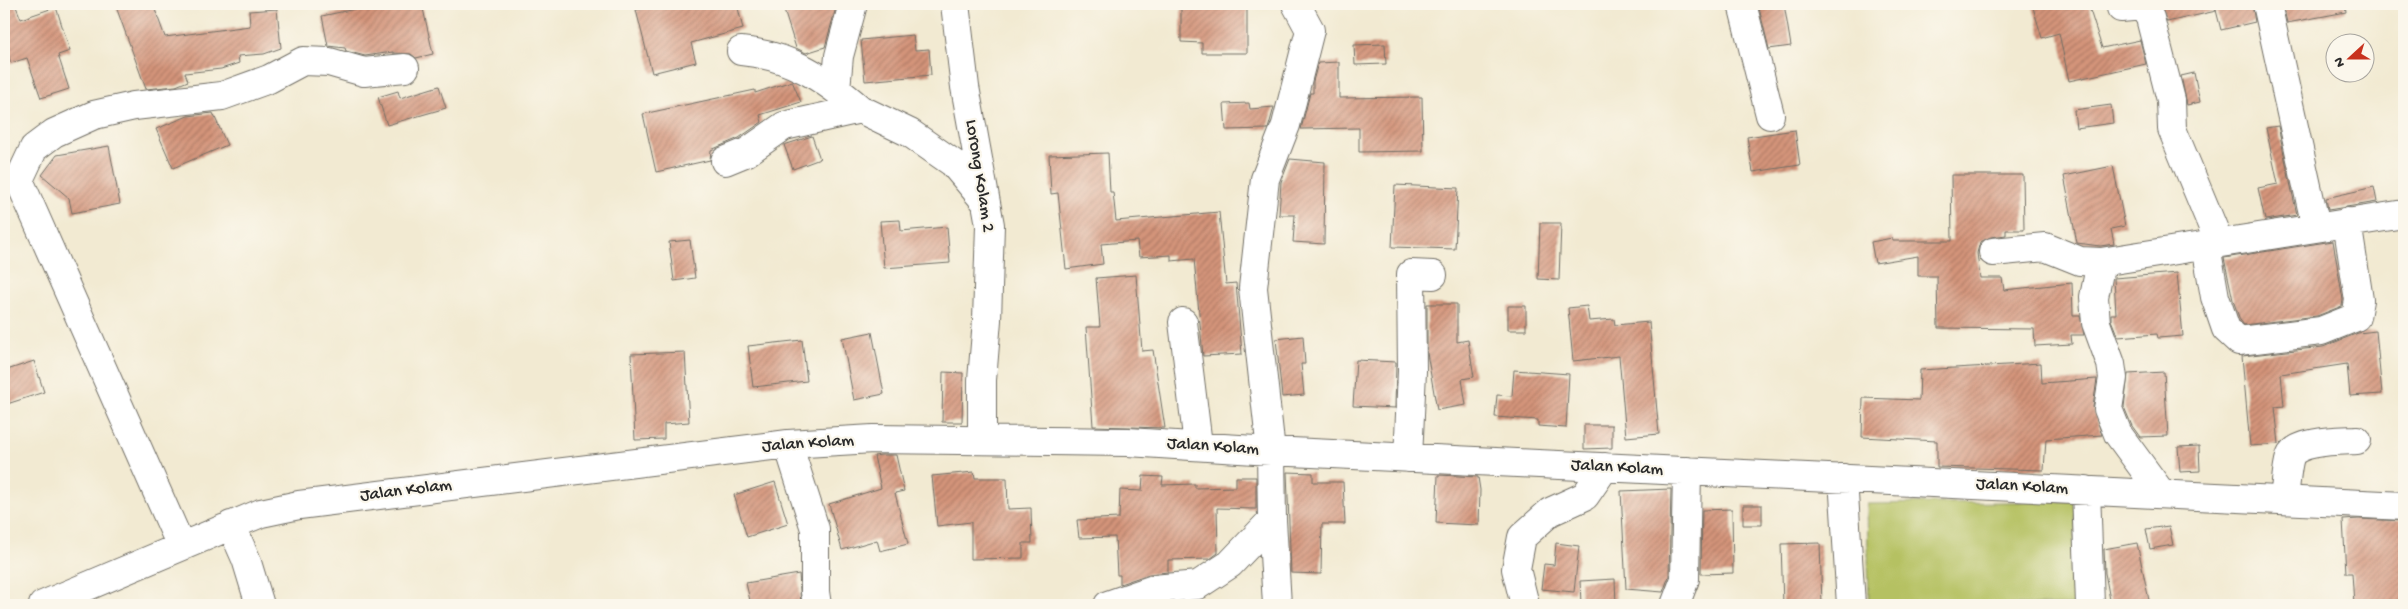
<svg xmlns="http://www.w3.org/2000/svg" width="2408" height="609" viewBox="0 0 2408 609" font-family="'Gochi Hand',sans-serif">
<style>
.park{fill:#b5c162;stroke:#707646}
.building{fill:url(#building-hatch)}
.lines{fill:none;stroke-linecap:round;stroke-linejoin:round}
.minor-casing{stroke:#716e65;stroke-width:30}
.minor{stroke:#fff;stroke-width:28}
.labels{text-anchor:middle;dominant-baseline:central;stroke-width:4.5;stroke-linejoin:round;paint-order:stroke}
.street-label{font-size:18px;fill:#2b2b2b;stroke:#fbf7ec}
</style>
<defs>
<pattern id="building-hatch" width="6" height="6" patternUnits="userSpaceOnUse" patternTransform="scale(1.25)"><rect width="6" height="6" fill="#d4947a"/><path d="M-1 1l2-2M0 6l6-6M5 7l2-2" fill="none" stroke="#ac7964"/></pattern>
</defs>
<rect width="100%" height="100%" fill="#fbf7ec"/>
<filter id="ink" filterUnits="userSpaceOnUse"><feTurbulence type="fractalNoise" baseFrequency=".02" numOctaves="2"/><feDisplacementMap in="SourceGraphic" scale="10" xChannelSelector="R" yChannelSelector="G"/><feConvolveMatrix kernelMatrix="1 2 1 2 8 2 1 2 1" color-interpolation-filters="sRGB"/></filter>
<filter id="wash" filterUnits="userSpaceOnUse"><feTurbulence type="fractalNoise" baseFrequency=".0096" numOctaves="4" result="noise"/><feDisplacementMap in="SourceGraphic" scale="20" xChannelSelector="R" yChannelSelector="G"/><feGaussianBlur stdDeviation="1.12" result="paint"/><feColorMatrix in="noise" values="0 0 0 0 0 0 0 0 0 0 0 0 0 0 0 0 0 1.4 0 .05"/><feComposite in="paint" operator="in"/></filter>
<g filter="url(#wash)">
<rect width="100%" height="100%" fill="#f2ead2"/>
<path class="park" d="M2075,501l1,104h-207l-2,-101z"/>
<g id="blocks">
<path class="building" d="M4,4h11l6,15 35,-12 14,44 -12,4 11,34 -28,9 -14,-40 -16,5 -7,-20z
M115,4h38l12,33 85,-11 -1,-15 28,-2 4,39 -17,6 -26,2 1,7 -18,6 -36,4 3,8 -12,5 -30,3z
M378,4h44l11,50 -17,4 -5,-4 -18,-1v-1l-28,4 -19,-5 -1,-3 -17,-2 -6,-30z
M661,4h76l6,25 -52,14 5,19 -44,11 -16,-63z
M782,4h55l-12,43 -19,6 -10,-5z
M1181,4h66v49h-45v-10l-21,-1z
M1758,4h26l7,42 -22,3z
M2032,4h56l14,44 38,-8 6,24 -77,17 -10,-48 -17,5z
M2160,4h92l3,18 -34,8 -6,-24 1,5 -49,11z
M2283,4h62l1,8 -59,11z
M913,35l2,15 14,-1 2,26 -66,6 -4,-41z
M1385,44l1,20 -31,1 -1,-20z
M1339,62v36l83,-1 1,54 -64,1v-24l-58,1 9,-36h3v-12l5,-18z
M2194,73l6,29 -13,3 -6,-29z
M792,81l9,21 -41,13 2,7 -23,16 -28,12 -1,10 -54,12 -13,-58 112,-24v3z
M439,86l7,22 -59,17 -9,-28 20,-6 2,7z
M1249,103l1,6 24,-2 -6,22 -42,1 -2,-26z
M2111,105l2,18 -37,5 -2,-18z
M213,113l14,32 -54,23 -17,-39 32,-13z
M2278,126l19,89 -32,5 -7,-32 20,-4 -12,-56z
M1795,130l5,35 -47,7 -6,-35z
M812,136l8,23 -27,10 -9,-24z
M109,146l11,58 -48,9 -3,-15 -27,-23 15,-20z
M1108,153l2,39h3l3,29 103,-9 7,72 10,-1 6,71 -39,2 -9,-97 -23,2v-6l-32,2 -2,-16 -36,3 2,20 -37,5 -8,-76 -7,1 -2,-39z
M1290,159l35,3 -1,82 -31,-2 2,-27h-16l2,-33z
M2113,166l12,60 -14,3 3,15 -14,2 -23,-3 -13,-67z
M1951,175h72l1,55h-18v5l-15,2 -11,5 -3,11 3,25h22l2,12 68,-7 1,32h7l4,20h-13l1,9 -37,2 -1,-17 -96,-1 -1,-52h-19v-20l-43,7 -4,-21 21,-4 1,3h59z
M1395,185l63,3 -3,61 -63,-2z
M2374,187l3,15 -49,8 -2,-12z
M900,220l1,11 46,-4 3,36 -66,5 -4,-47z
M1540,223h21l-2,57 -21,-1z
M690,240l5,38 -21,3 -5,-39z
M2333,241l10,59 -1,6 -25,10 -73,9 -4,-5 -7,-20 -9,-42z
M2177,273l6,63 -25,2 -1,-4 -39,3 -7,-17v-6h5l-2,-36z
M1136,275l6,76 11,-1 12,78 -72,-2 -7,-99h14l-4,-49z
M1427,304h30v38l11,-2 6,37 -12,2 4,26 -29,5 -10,-57z
M1508,306h18v24h-18z
M1587,306l2,15 25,-2 1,6 34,-3 10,112 -33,3 -7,-81 -46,5 -5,-53z
M2376,331l6,63 -32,2 -3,-32 -66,10 3,32 -9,1 4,37 -29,2 -8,-90 81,-9 35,-14z
M872,332l12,62 -30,6 -12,-62z
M1303,336l2,28h-4l3,31 -22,2 -6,-58z
M802,340l5,41 -54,6 -5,-41z
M685,352l4,70 -25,2v15l-29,1 -4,-86z
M1356,360l40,2 -1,46 -42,-2z
M34,361l10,31 -40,13v-34z
M2041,363l1,20 55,-4 -4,28 9,28 -56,4 -2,31 -107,-3v-26l-75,-4 1,-39 56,2 1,-30z
M1514,370l55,4 -3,54 -28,-2v-6l-43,-3 2,-22 15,1z
M943,372l20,1 -1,49h-20z
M2164,372l4,64 -28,1 -8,-11 -8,-19 4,-33z
M1584,425h28v23l-28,1z
M2199,446l1,25 -20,1 -2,-25z
M881,455h15l8,36 -9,2 13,51 -28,7 -3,-11 -35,10 -13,-46 52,-16 -7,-32z
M974,472l1,6h32l1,31 23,-1 1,35h-9v15l-52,1v-37l-34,4 -5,-50z
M1287,472l26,1v9h30l2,42h-23l-1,50 -30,-1z
M1438,475l40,2 2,13 -1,35 -43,-2z
M1143,476l20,1 -1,8 33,-1v4l41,-1v-10h20v32l-39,-1 1,45 -8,6 -42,1v12l-19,2 -29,10v-9h-3l-2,-38 -36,1 -2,-18 42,-2 1,-28 22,1z
M775,482l13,42 -41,13 -13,-42z
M1671,489l-2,87 -6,16 -37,-3 -5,-98z
M1743,505h19v20h-19z
M1732,509l1,64 -32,1 1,-64z
M2359,519l45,2v81l-50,2 -2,-31h-6l-3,-53z
M2169,526l4,19 -23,4 -4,-20z
M1556,543l23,3 -5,46 -33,-3 3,-25 10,1z
M1820,543l2,62h-39l-2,-61z
M2137,543l13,62h-39l-6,-32 -1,-24z
M799,574l2,31h-50l-5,-22z
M1615,579l1,26h-35l-1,-24z"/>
</g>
</g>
<g filter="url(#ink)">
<use href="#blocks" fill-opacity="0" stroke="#716e65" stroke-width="1"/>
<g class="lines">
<g class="minor-casing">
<path id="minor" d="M955,4l10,83 25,138 -3,95 -5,60v58
M1742,4l28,111
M2267,4l49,223
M2121,8l22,-2 7,12 21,82 1,29 47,113
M741,51c49,4 83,27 119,58
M836,89l3,-33 14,-52
M725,161l22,-9 37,-26 76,-17 50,24 43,30 31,37
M2206,246l9,51 11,32 13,12 82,-10 35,-14 3,-17 -12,-78
M1993,252l52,-5 35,14 21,1 303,-48
M2101,262l-7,35 2,26 15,41 2,14 -5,31 10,25 44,60
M1183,322l15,123
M788,444l27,85v63l2,13
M1408,458l4,-87 -1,-97 22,1
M1843,478l8,127
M2086,490l4,115
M2284,500c2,-14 2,-30 6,-43 6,-17 51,-16 67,-17
M231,525l15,34 14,46
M181,546l-162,-366 15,-32 20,-15 40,-18 40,-9 88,-10 47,-17 34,-18 26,1 35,10 41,-4
M43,605l218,-92 38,-8 489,-61 85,-5 255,3 143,9 1133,55
M1108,605l46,-16 44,-4 32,-21 42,-44
M1277,605l-5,-85 -1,-69 -18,-163 12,-109 21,-54 24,-95 -14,-26
M1525,605l-9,-36 6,-32 28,-25 35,-16 20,-29
M1675,605l10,-26 2,-108"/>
</g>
<use href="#minor" class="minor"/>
</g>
</g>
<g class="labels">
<g class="street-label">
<text transform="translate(979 176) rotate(81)">Lorong Kolam 2</text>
<text transform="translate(808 444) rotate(-4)">Jalan Kolam</text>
<text transform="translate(1213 447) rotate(4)">Jalan Kolam</text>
<text transform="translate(1617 468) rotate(3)">Jalan Kolam</text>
<text transform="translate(2022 487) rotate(3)">Jalan Kolam</text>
<text transform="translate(406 491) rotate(-7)">Jalan Kolam</text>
</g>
</g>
<rect width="2408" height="609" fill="none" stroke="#fbf7ec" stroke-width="20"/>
<g transform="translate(2350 58) rotate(249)"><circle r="24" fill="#fbf7ec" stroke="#a8a59f"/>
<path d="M0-4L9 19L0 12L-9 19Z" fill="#c8321e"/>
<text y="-8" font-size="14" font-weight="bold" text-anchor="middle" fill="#2b2b2b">N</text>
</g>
</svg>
